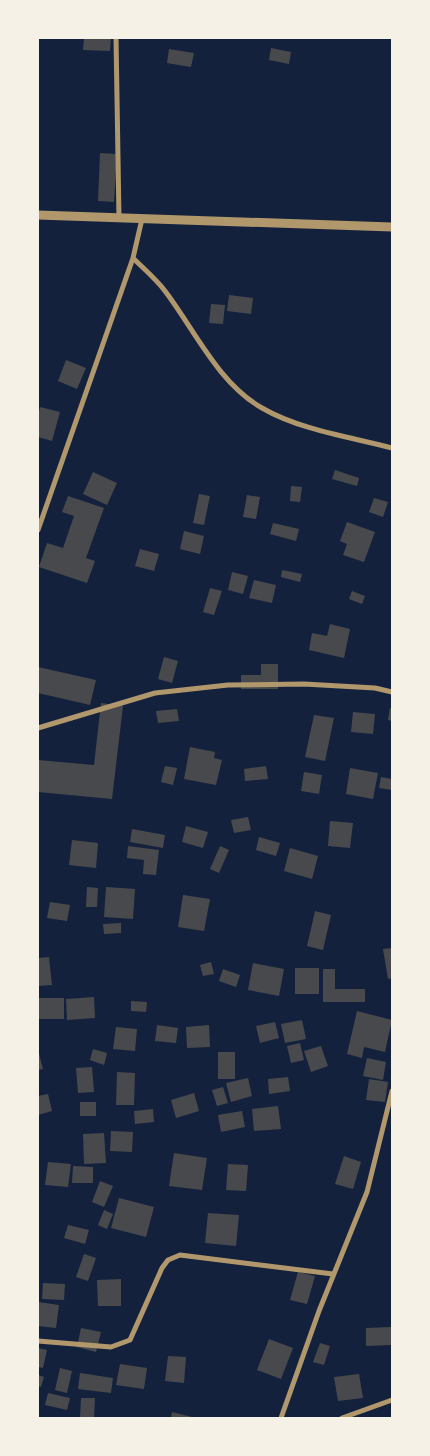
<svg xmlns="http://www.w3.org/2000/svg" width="430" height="1456" viewBox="0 0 430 1456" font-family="Karla,sans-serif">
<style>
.building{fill:#48494c}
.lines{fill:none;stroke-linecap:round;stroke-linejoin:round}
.minor{stroke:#b1986c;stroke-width:5}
.tertiary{stroke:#b1986c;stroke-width:9}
</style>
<rect width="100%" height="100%" fill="#14213d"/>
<path class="building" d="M84,38h27l-1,13 -27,-1z
M271,48l20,4 -2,12 -20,-4z
M169,49l25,4 -3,14 -24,-4z
M100,153l17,1 -3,48 -16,-1z
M229,295l24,3 -2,16 -24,-3z
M211,304l14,1 -2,19 -14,-1z
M66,360l20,8 -9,21 -19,-8z
M40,407l20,5 -8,29 -14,-4v-21z
M335,470l24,8 -2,8 -25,-7z
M93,472l24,11 -10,22 -24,-11z
M291,486l11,1 -2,15 -10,-1z
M199,494l11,2 -6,29 -11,-2z
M247,495l13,2 -4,22 -13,-2z
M68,496l36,12 -18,50 9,3 -8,22 -48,-16 8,-24 16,5 11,-32 -12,-4z
M374,498l14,4 -5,15 -14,-5z
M347,522l28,10 -11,30 -21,-7 4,-11 -7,-3z
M273,523l26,6 -3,12 -26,-7z
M184,531l20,5 -4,18 -20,-5z
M140,549l19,5 -5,17 -19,-5z
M282,570l20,4 -2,8 -19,-5z
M232,572l16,4 -5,18 -15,-4z
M254,580l22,5 -4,18 -23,-5z
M210,588l12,3 -8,24 -11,-3z
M352,591l13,5 -3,8 -13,-5z
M330,624l20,5 -6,29 -35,-8 3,-17 15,3z
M164,657l14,4 -6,22 -14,-4z
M261,664h17v25h-37v-14h20z
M38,667l58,13 -6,25 -52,-12z
M101,703l22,3 -11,93 -74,-7v-32l56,5z
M390,708l2,1v12l-4,-1z
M177,709l2,12 -21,2 -2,-12z
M353,712l22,2 -2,20 -22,-2z
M314,715l20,3 -9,43 -20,-4z
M190,747l25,5 -1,6 8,2 -6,25 -32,-6z
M165,766l12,2 -4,17 -12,-3z
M266,766l2,13 -23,2 -1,-12z
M350,768l28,5 -5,26 -27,-5z
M304,772l18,3 -3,19 -18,-3z
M381,777l11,2v11l-13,-2z
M248,817l3,13 -17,3 -3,-13z
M330,821l23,2 -3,25 -22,-2z
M186,826l22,6 -5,16 -21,-6z
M132,829l33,6 -2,13 -33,-6z
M259,837l21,6 -4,13 -20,-6z
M72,840l26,3 -2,25 -27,-3z
M128,846l31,4 -3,25 -13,-1 1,-14 -17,-2z
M220,846l9,4 -10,23 -9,-4z
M290,848l28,8 -6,23 -28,-8z
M87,887l11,1 -1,19h-11z
M106,887l29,2 -2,30 -29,-2z
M183,895l27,4 -6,32 -26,-4z
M50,902l20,3 -3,16 -20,-3z
M315,911l16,4 -8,35 -16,-4z
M121,923v10l-17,1 -1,-10z
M392,948v30l-4,1 -5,-30z
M49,957l3,28 -14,1v-28z
M211,962l3,12 -11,2 -3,-11z
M253,963l31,6 -5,27 -31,-6z
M295,968h24v26h-24z
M223,969l17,6 -4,12 -17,-6z
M323,969h12v20h30v13h-42z
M94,997l1,21 -28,2 -1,-21z
M38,998h26v21h-26z
M131,1001l16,1 -1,10 -15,-1z
M357,1011l35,9 -7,32 -21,-5 -2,11 -15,-4z
M302,1020l4,19 -21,4 -4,-19z
M275,1022l4,16 -19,5 -4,-17z
M157,1025l21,3 -2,15 -21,-2z
M209,1025l1,22 -23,1 -1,-21z
M116,1027l21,2 -2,22 -22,-2z
M300,1043l4,17 -13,3 -4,-17z
M321,1046l7,20 -17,6 -7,-21z
M93,1049l14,4 -3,12 -14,-5z
M38,1050l5,19 -5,1z
M218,1052h17v27h-17z
M367,1058l19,4 -3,18 -20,-4z
M92,1067l2,25 -16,1 -2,-25z
M117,1072l18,1 -1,32h-18z
M288,1077l2,14 -21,3 -1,-15z
M248,1078l4,18 -21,6 -5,-19z
M369,1079l19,3 -3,20 -19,-2z
M223,1087l5,16 -11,3 -5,-16z
M194,1093l5,18 -23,7 -5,-18z
M48,1094l4,17 -14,4v-19z
M80,1102h16v14h-16z
M278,1106l3,23 -27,2 -2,-22z
M153,1109l1,13 -19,2 -1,-13z
M242,1111l3,16 -24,5 -3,-17z
M111,1131l22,1 -1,20 -22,-1z
M104,1133l2,30 -22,1 -1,-30z
M174,1153l33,5 -5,32 -33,-4z
M344,1156l17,6 -8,27 -18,-5z
M48,1162l23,2 -3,23 -23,-2z
M228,1164l20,1 -2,26 -20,-1z
M73,1166l20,1v16h-21z
M100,1181l13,5 -9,21 -12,-5z
M119,1198l35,9 -8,30 -35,-9z
M104,1210l9,4 -6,15 -9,-4z
M208,1213l31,2 -3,31 -31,-3z
M68,1225l21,5 -4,14 -21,-6z
M84,1254l12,4 -8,23 -12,-4z
M298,1272l17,4 -8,28 -17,-4z
M121,1279v27h-23l-1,-26z
M43,1283l22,1 -1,16 -22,-1z
M38,1302l21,3 -3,23 -18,-2z
M392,1327v18l-26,1v-18z
M81,1328l20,4 -5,20 -19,-5z
M269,1339l24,9 -12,31 -24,-9z
M320,1343l10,3 -6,19 -11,-3z
M38,1348l9,2 -4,18 -5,-1z
M168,1356l18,1 -2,26 -19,-2z
M120,1364l27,4 -3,21 -28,-4z
M60,1368l12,3 -5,22 -12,-3z
M80,1373l33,5 -2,15 -33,-4z
M359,1374l4,24 -25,3 -4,-24z
M38,1375l6,2 -3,10 -3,-1z
M48,1393l22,5 -3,12 -22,-5z
M81,1398h14l-1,20h-14z
M172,1412l24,6h-25z"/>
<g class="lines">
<path class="minor" d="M116,38l3,180
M133,258c11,11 23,21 32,33 29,38 53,92 97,117 38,22 88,29 130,40
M38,530l95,-272 9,-39
M38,728l117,-35 73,-8 76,-1 71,4 17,4
M38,1341l73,6 19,-7 32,-72 6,-8 12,-5 153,19
M281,1418l38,-107 48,-119 25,-101
M342,1418l50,-18"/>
<path class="tertiary" d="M38,215l354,12"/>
</g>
<rect width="430" height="1456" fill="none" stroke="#f6f1e7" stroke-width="78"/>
</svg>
